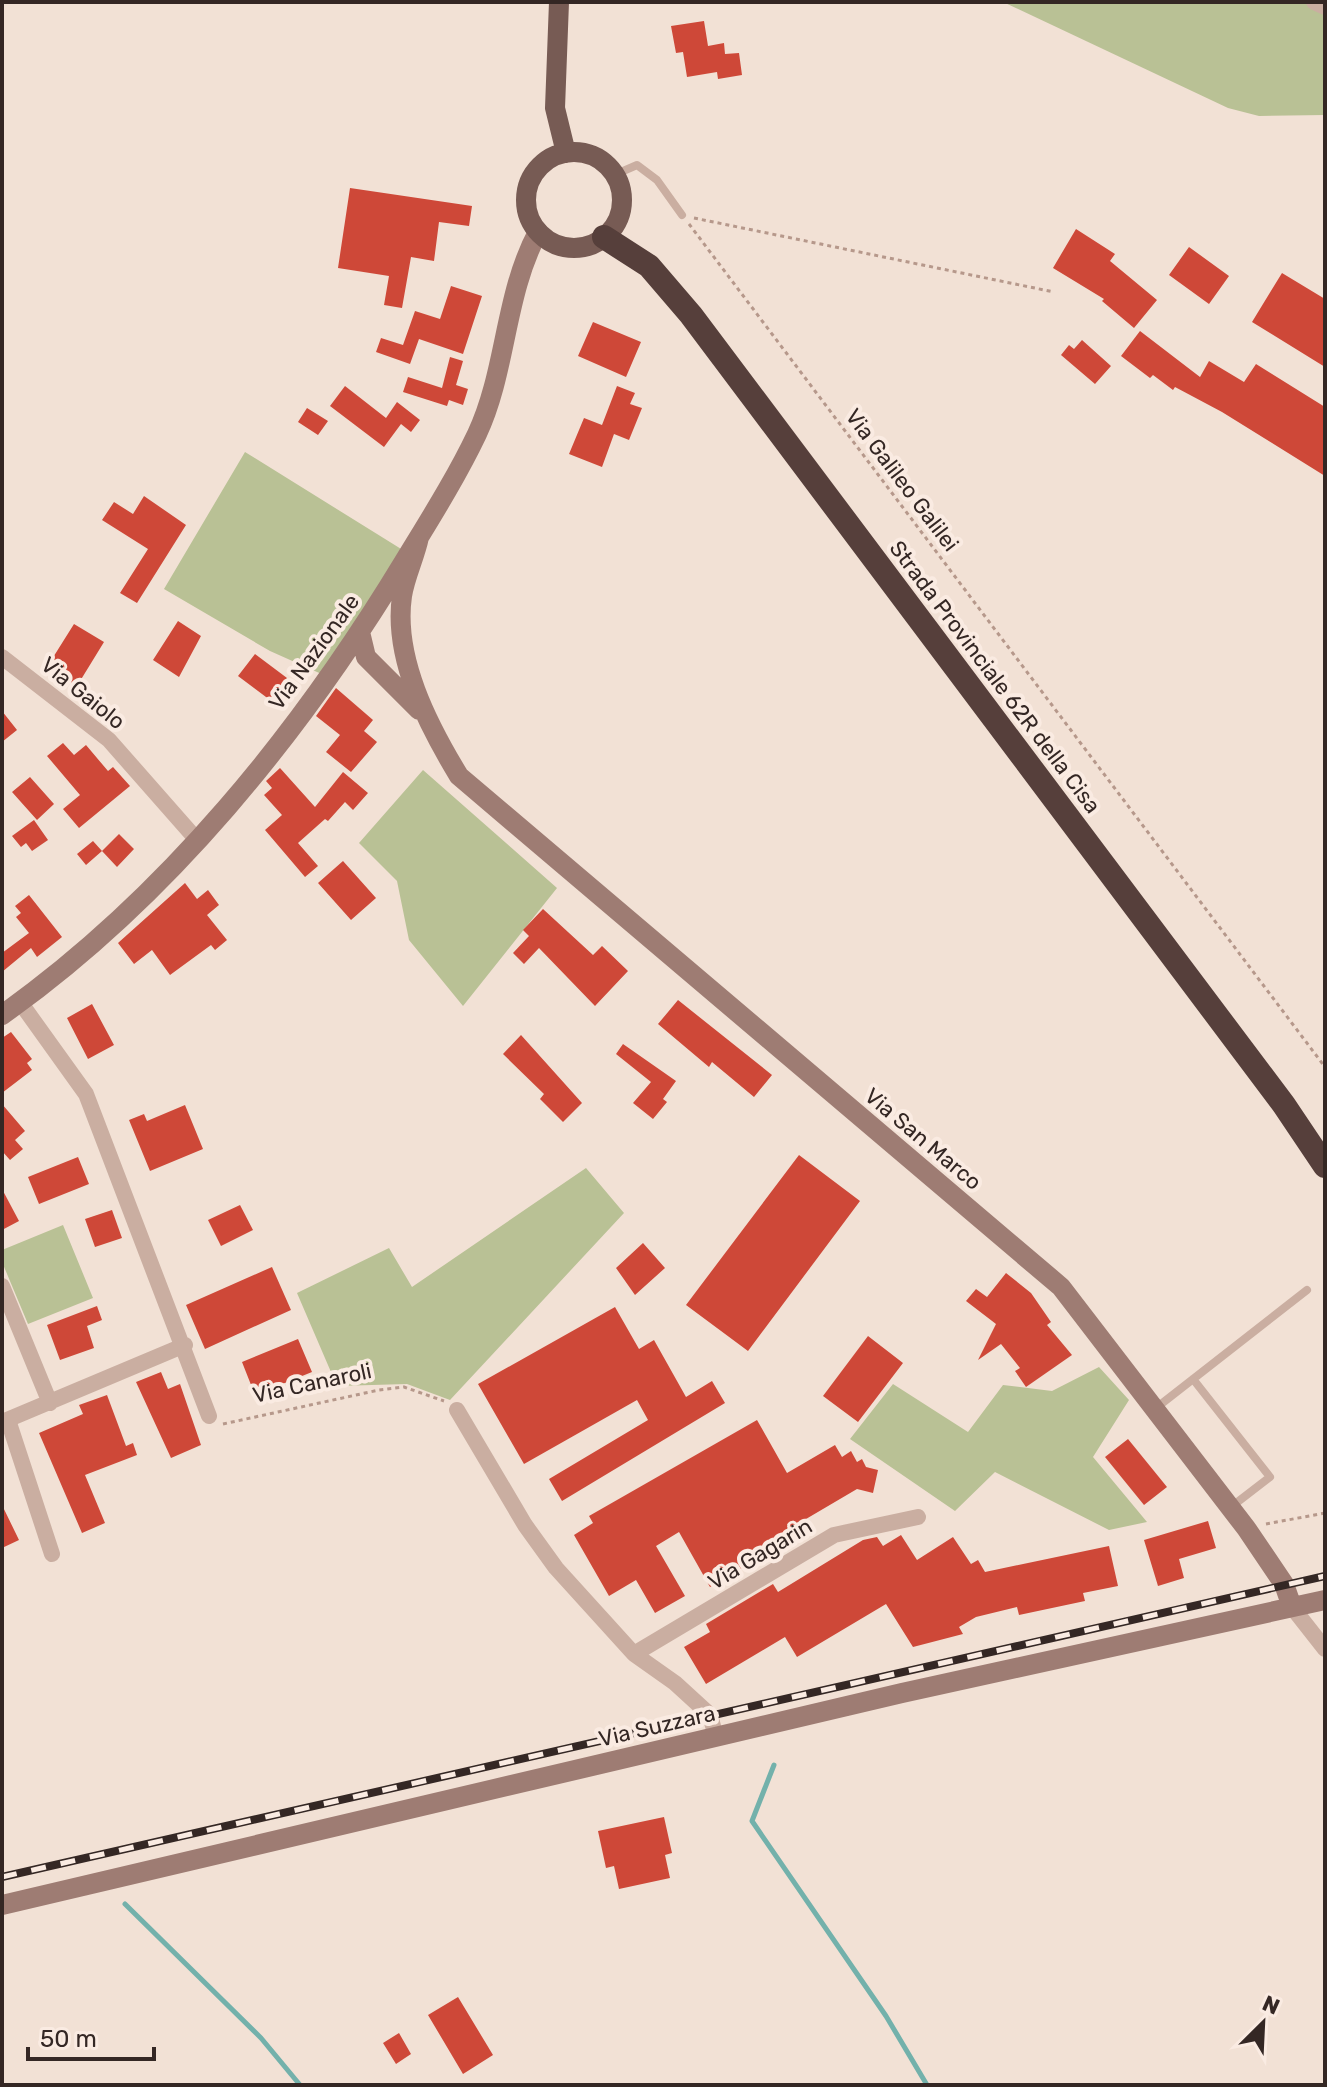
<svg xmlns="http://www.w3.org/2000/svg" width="1327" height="2087" viewBox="0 0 1327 2087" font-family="Rubik,sans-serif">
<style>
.green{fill:#b9c195}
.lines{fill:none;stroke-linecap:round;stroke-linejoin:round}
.stream{stroke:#73b1ab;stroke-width:5}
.building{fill:#ce4838}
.path{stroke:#b6988b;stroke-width:3;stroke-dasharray:4 4;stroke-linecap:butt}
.lane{stroke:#caaea1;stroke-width:8}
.street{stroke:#caaea1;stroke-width:16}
.secondary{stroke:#9e7c73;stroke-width:20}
.primary{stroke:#775b54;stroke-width:20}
.highway{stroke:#563f3b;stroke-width:24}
.rail-casing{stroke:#342724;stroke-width:8}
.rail{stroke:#faebe2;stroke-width:5;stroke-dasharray:15;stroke-linecap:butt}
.labels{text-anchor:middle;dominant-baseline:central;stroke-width:8;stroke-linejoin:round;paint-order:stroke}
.street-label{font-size:22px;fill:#342724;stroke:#faebe2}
</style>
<rect width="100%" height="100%" fill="#f2e1d5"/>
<path class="green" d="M1003,2h322v113l-66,1 -31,-8z
M245,452l161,100 -80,124 -56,-25 -106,-62z
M423,770l134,118 -94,118 -54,-66 -12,-59 -38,-38z
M586,1168l38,45 -174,187 -43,-16 -70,2 -40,-93 92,-45 23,39z
M63,1225l30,73 -65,26 -26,-62v-12z
M1099,1367l30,33 -36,57 54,65 -38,8 -114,-58 -40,39 -105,-72 43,-55 75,48 35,-47 49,6z"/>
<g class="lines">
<path class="stream" d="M774,1765l-22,56 134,195 41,69
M125,1904l136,134 39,47"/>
</g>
<path class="building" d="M704,21l4,25 16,-3 1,11 14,-1 3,22 -24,4 -1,-7 -30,5 -4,-25 -7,1 -5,-27z
M350,188l122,18 -3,20 -30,-4 -5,39 -23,-4 -9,51 -18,-3 5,-29 -51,-8z
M1076,229l39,25 -5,7 47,39 -23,28 -32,-27 2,-2 -51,-31z
M1189,247l40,29 -20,28 -40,-29z
M1282,273l43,26v68l-73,-45z
M451,286l31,10 -19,58 -44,-15 -9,25 -34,-12 5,-14 22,7 12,-34 25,8z
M593,322l48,20 -15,35 -48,-21z
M1140,331l60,46 9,-16 35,21 12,-18 69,43v69l-103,-64 -47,-25 -2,3 -20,-15 -3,3 -29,-22z
M1082,340l29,26 -16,18 -34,-29 8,-10 5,4z
M450,357l13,4 -7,24 12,4 -5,16 -14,-5 -2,6 -44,-14 5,-15 34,11z
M345,386l41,32 11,-16 23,18 -9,12 -10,-8 -17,23 -54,-41z
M617,386l18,7 -5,11 12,4 -13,32 -15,-6 -12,33 -33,-13 15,-36 18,7z
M307,408l21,13 -10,14 -20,-13z
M144,496l42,29 -49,78 -17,-10 28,-44 -46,-29 12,-18 19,12z
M178,621l23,15 -22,41 -26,-17z
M74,624l30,18 -27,44 -30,-19z
M255,654l32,24 -17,22 -32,-24z
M336,688l37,32 -9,11 13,11 -26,30 -25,-20 14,-17 -24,-19z
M2,711l15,19 -15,12z
M63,743l11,12 12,-10 22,26 5,-4 17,19 -51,42 -16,-19 17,-14 -33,-39z
M280,768l35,39 28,-35 25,21 -15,17 -8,-8 -17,19 -3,-2 -27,24 20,23 -13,11 -40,-47 17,-15 -18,-20 8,-7 -6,-7z
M30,777l24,27 -17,16 -25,-28z
M34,820l14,20 -16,11 -6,-8 -5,4 -9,-11z
M119,834l15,15 -17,18 -15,-16z
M93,841l9,10 -16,14 -9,-11z
M343,861l33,37 -25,22 -33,-37z
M185,883l12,16 11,-9 11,15 -12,10 20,25 -12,10 -4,-5 -41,30 -18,-25 -18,14 -16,-21z
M29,895l33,42 -25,20 -6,-9 -29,24v-19l27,-20 -13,-16 5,-4 -6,-7z
M543,909l50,46 9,-9 26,25 -33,35 -56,-58 -15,16 -11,-11 16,-17 -6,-6z
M678,1000l94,75 -18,22 -42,-35 -3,5 -51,-43z
M92,1004l22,41 -26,14 -21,-41z
M11,1032l21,27 -5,4 5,7 -30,23v-55z
M521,1035l61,68 -19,19 -23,-23 4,-5 -41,-40z
M623,1044l53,37 -13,18 4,3 -14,17 -20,-16 18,-21 -35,-28z
M2,1104l23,27 -10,9 8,9 -13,11 -8,-9z
M185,1105l18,44 -53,22 -21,-51 15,-6 3,7z
M799,1155l61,46 -112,150 -62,-46z
M78,1157l11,27 -50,20 -11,-27z
M2,1189l17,32 -17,9z
M240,1205l13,25 -32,16 -13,-26z
M112,1210l10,28 -27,9 -10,-28z
M643,1243l22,25 -30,27 -19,-27z
M272,1267l19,43 -86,39 -19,-44z
M1006,1273l25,20 20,29 -4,3 25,30 -46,32 -11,-16 5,-3 -19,-24 -23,16 18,-36 -30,-23 10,-12 11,8z
M97,1306l5,14 -15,6 7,22 -34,12 -13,-35z
M615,1307l24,42 15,-9 32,57 26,-16 13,22 -163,98 -13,-22 99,-59 -11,-20 -113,64 -46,-80z
M868,1336l35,27 -45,59 -35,-26z
M298,1339l14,33 -57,23 -13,-33z
M161,1372l7,17 12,-5 21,61 -30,13 -35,-76z
M107,1395l19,51 7,-3 4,12 -52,20 20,48 -23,10 -43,-100 44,-19 -4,-9z
M757,1420l30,53 48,-28 7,12 9,-6 6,11 5,-3 4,8 12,3 -5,23 -16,-4 -85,50 5,9 -67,39 -31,-55 -23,14 29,50 -30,17 -19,-33 -27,16 -35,-61 19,-12 -4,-7z
M1128,1439l39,48 -23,18 -39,-48z
M2,1505l17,35 -17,8z
M1208,1521l8,27 -37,11 5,19 -26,8 -14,-46z
M901,1535l16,25 36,-23 18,27 7,-4 7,12 124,-26 9,40 -35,7 2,8 -66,14 -2,-8 -41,10 -17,10 4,7 -50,13 -27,-43 -89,53 -12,-20 -79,47 -22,-37 26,-15 -4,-8 67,-40 5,8 85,-52 14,-3 6,9z
M664,1817l8,36 -7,2 5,23 -51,11 -5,-23 -8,2 -8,-37z
M458,1997l35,58 -30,19 -35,-59z
M399,2033l12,21 -15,10 -13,-21z"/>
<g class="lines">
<path class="path" d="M694,218l360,74
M689,224l636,843
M223,1424l156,-34 25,-3 40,14
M1266,1524l59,-11"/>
<path class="lane" d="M614,175l23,-10 20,15 25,35
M1193,1379l77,98 -39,30
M1156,1408l151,-118"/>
<path class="street" d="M1314,2l11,5
M2,657l107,83 88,100
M20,1002l66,92 123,322
M2,1286l48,117
M457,1410l68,115 31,43 78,86 41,29 35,32 6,22
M8,1420l44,134
M2,1422l183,-77
M1292,1607l33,42
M634,1654l200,-119 84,-18"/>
<path class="secondary" d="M419,537c-4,20 -14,39 -17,59 -9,62 26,129 57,180l602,511 185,241 38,56 8,23
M360,632l6,25 53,53
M2,1015c165,-117 299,-283 403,-455 25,-41 51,-82 72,-126 30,-64 27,-139 61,-202
M2,1905l900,-212 423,-93"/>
<path class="primary" d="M559,2l-4,106 11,45
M526 200a48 48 0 1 1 96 0a48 48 0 1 1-96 0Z"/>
<path class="highway" d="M604,237l45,29 42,49 593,790 41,61"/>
<g class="rail-casing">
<path id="rail" d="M2,1877l1323,-301"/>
</g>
<use href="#rail" class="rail"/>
</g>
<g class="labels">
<g class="street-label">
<text transform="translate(902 480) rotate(53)">Via Galileo Galilei</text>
<text transform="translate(314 652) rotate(-54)">Via Nazionale</text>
<text transform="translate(995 677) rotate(53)">Strada Provinciale 62R della Cisa</text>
<text transform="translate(83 693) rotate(39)">Via Gaiolo</text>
<text transform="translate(923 1139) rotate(40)">Via San Marco</text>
<text transform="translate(312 1383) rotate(-12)">Via Canaroli</text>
<text transform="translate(760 1554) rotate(-31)">Via Gagarin</text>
<text transform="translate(657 1726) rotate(-13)">Via Suzzara</text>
</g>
</g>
<rect width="1327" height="2087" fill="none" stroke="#342724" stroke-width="8"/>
<g transform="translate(1263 2023) rotate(24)" stroke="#faebe2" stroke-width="6" paint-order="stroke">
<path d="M0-6L14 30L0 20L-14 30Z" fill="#342724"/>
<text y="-12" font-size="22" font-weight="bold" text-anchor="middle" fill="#342724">N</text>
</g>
<path d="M28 2047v12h126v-12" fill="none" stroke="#342724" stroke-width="4"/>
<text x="40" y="2047" font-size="24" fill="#342724" stroke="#faebe2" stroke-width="6" paint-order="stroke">50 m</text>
</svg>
